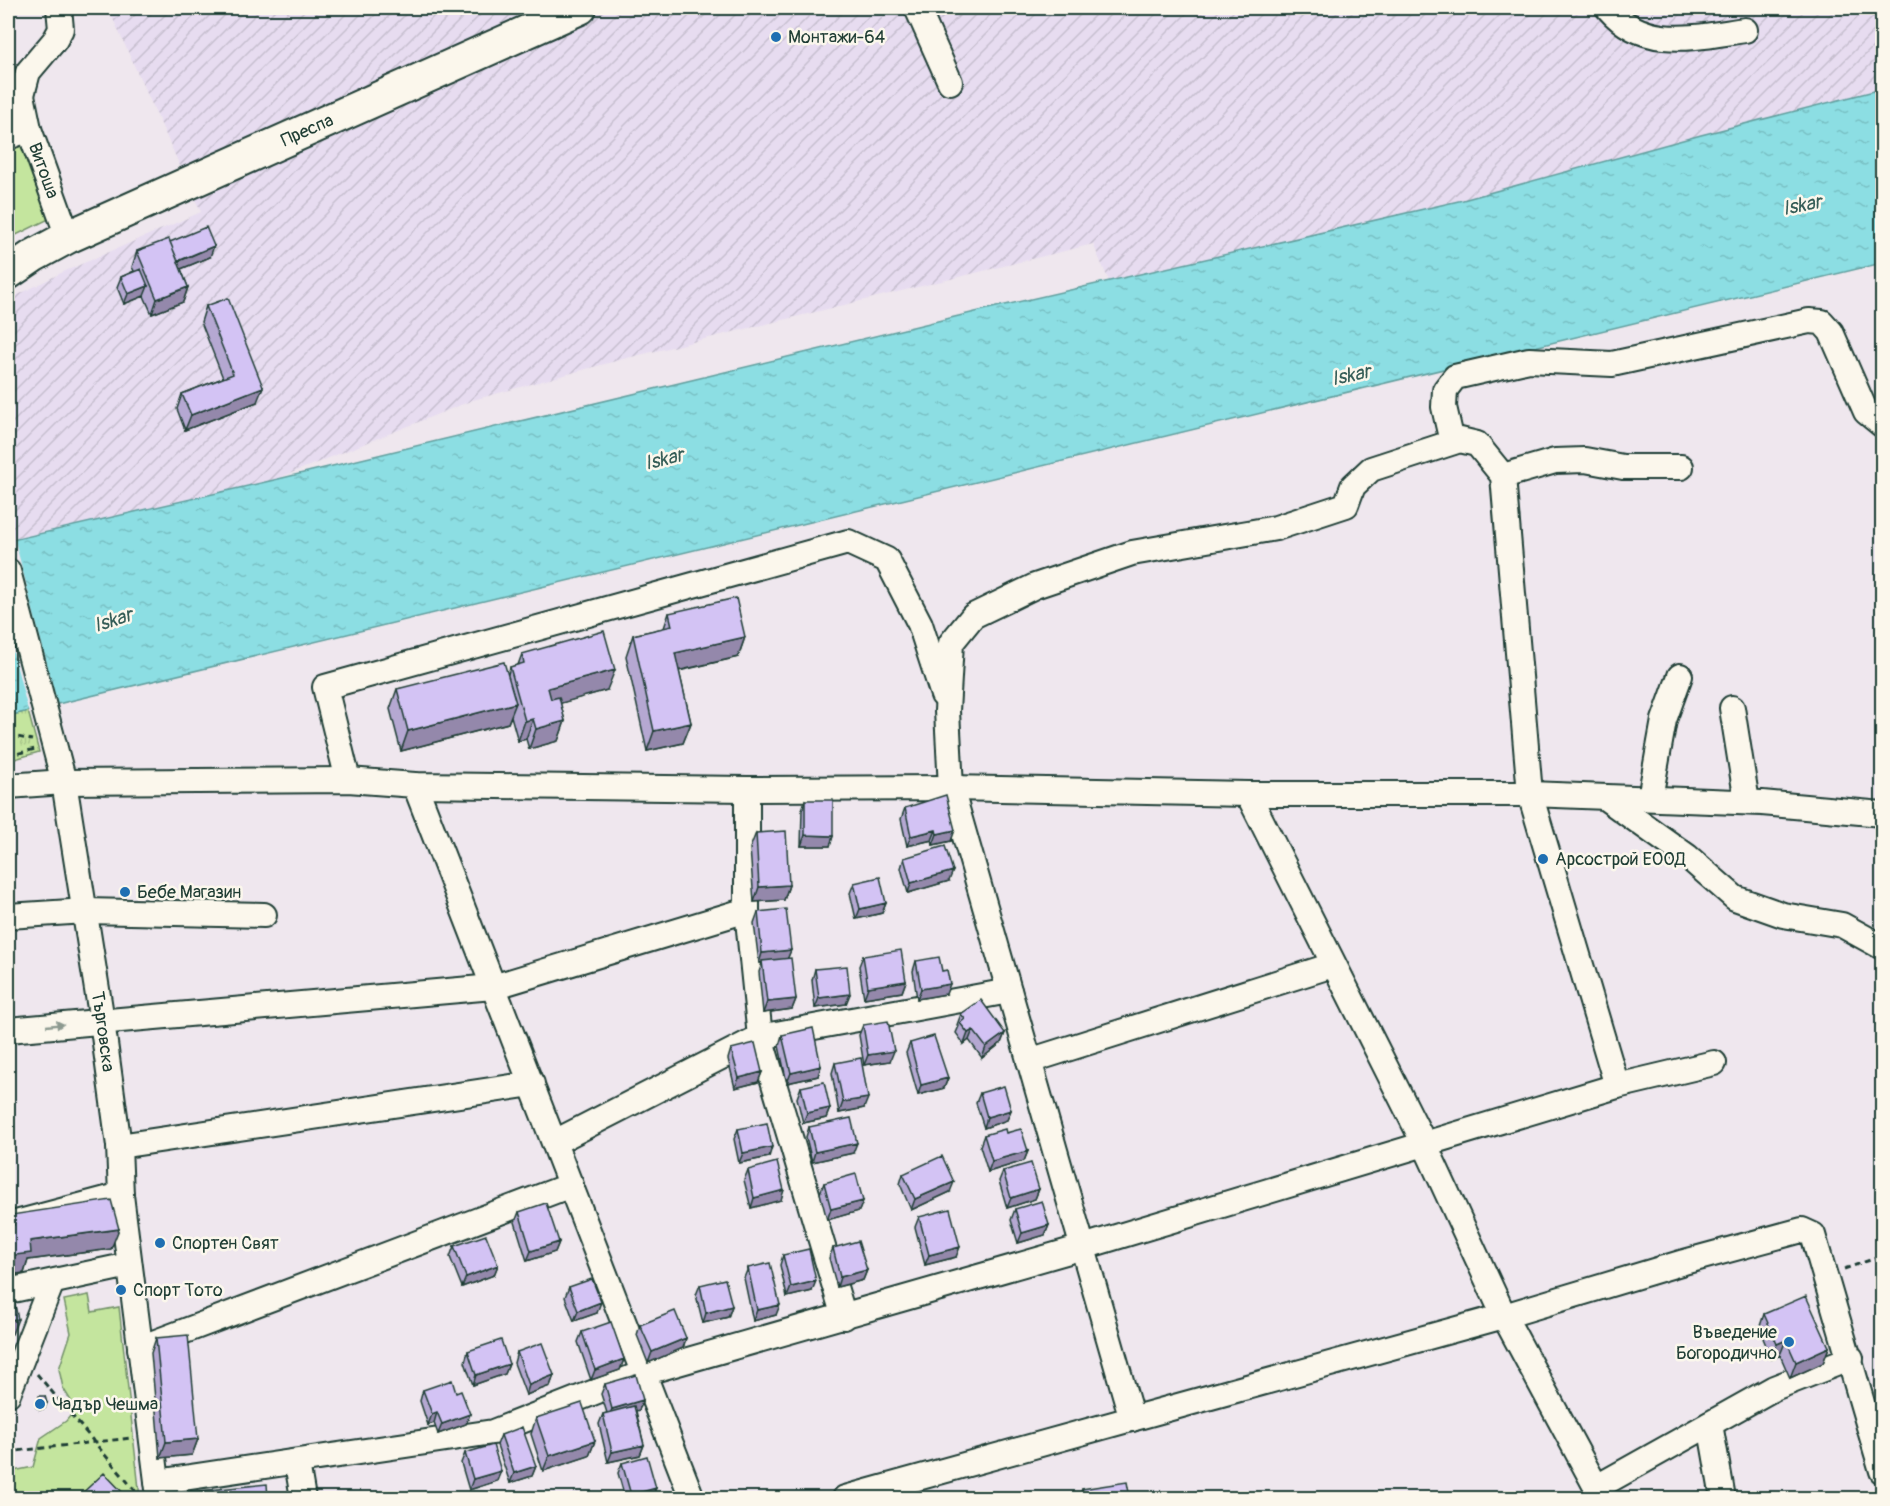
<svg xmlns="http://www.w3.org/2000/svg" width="1890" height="1506" viewBox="0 0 1890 1506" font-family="Pangolin,sans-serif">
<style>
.industrial{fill:url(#industrial-furrows)}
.green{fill:#c4e59e;stroke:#729169;stroke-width:1.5}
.park{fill:url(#park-tufts);stroke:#729169;stroke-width:1.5}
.water{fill:url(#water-ripples);stroke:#609e9d;stroke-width:1.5}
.pier{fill:#efe7ee}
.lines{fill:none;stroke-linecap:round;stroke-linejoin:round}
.minor-casing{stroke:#1f3d34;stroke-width:28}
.major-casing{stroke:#1f3d34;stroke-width:36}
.path{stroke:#1f3d34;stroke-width:3;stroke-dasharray:6 4.5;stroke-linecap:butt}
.minor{stroke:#fbf7ec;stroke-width:24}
.major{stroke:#fbf7ec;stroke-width:32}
.wall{fill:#b5a8d2;stroke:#1f3d34;stroke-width:1.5}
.shaded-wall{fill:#9488ab;stroke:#1f3d34;stroke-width:1.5}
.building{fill:#d3c3f4;stroke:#1f3d34;stroke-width:1.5}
.oneway{fill:#8d9a90}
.poi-dot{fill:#1f6fb2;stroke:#fbf7ec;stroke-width:2}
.labels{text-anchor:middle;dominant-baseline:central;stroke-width:5;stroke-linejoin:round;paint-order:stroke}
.poi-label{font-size:18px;fill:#1f3d34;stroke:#fbf7ec;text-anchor:start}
.street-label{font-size:18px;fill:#1f3d34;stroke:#fbf7ec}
.water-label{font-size:20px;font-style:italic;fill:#355d57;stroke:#fbf7ec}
</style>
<defs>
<pattern id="industrial-furrows" width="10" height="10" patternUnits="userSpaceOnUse" patternTransform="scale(1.5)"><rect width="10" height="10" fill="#e7dcf0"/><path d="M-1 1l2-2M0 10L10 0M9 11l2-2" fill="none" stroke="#c6bece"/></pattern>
<pattern id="park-tufts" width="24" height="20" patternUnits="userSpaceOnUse" patternTransform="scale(1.5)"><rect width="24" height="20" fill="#c4e59e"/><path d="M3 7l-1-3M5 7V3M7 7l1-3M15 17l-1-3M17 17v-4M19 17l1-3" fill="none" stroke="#a8c589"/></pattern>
<pattern id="water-ripples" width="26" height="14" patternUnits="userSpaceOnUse" patternTransform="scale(1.5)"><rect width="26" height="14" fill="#8cdee3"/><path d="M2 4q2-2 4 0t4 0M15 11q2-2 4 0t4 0" fill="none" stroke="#78bfc3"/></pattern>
</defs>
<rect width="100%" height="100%" fill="#efe7ee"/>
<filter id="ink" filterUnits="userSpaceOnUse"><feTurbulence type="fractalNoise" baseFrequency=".0167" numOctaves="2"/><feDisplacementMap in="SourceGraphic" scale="12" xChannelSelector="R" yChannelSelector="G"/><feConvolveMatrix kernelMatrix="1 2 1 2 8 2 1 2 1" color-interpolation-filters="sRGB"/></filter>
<g filter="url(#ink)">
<path class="industrial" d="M108,8h1774v81l-181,46 -238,65 -354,81 -16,-37 -470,115 -150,41 -199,80 -260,60 -6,-30v-210l53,-27 140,-61z"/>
<path class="green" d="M23,145l30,72 -45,22v-89z
M89,1295l3,17 27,-5 21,191h-132v-26l25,-5 8,-29 25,-17 10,-12 -13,-21 -4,-19 12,-36 -7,-33z"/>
<path class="park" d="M28,711l11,41 -31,9v-45z"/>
<path class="water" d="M1882,89v174l-1874,453v-175l266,-61 718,-172 471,-108 238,-65z"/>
<path class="pier" d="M14,537l44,169 -29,8 -21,-81v-95z"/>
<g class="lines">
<g class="minor-casing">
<g id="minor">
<path id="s1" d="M59,8l2,21 -6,11 -27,32 -6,23 7,34 39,108"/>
<path d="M917,8l33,74"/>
<path d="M1608,8c37,43 87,29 137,22"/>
<path d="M8,137l21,-8"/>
<path d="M1452,442l-8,-35 1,-17 10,-13 74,-17 83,4 197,-43 13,1 9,10 35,80 16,13"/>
<path d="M1503,476l52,-15 30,-1 38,7h58"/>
<path id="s2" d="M8,571l56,211 38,239 17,125 2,49 38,302"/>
<path d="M1732,708l15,94"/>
<path d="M348,780l-23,-93 523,-145 39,18 33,64 23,71"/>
<path d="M415,785l277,713"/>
<path d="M8,786l56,-4 284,-2 67,5 332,4 204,-1 297,6h282l232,9 120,11"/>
<path d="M747,789v121l13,127 84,280"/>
<path d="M1248,794l177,351 79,171 98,182"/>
<path d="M1604,797l84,60 47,41 48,17 59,10 40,22"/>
<path d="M1650,798l14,-78 16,-44"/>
<path d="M8,916l78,-5 178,4"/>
<path d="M8,1030l485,-43 254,-77"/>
<path d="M1029,1061l304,-96"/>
<path d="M555,1142l205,-105 249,-46"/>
<path d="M119,1146l413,-62"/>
<path d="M8,1225l113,-30"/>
<path d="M8,1291l121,-26"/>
<path d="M140,1348l431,-163"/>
<path d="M8,1394l44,-112"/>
<path d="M1132,1419l-181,-631 -4,-77 4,-68 22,-27 62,-30 97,-33 144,-25 70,-23 7,-19 18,-17 89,-29 17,4 26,32 27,318 87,292"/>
<path d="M1710,1424l13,74"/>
<path d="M297,1463l6,35"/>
<path d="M157,1482l336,-50 150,-59 440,-126 534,-161 97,-23"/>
<path d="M1597,1487l177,-99 77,-30"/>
<path d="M845,1498l659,-182 180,-54 118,-32 11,5 69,236"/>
</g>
</g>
<g class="major-casing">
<g id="major">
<path id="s3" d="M8,273l25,-17 35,-19 512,-229"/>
</g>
</g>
<path class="path" d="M8,735l24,5
M8,756l27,-7
M1844,1269l38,-13
M37,1374l100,119
M8,1452l123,-14"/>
<use href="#minor" class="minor"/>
<use href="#major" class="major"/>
</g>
<path class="wall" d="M170,242l40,15 -29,12 7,18 -5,15 -31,12 -8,-18 -20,8 -7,-17 4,-10 13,-6 -2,-4 5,-16z
M206,306l51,96 -72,28 -8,-21 5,-15 41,-16 -22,-56z
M669,613l76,24 -7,20 -59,14 12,52 -8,20 -36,8 -21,-95 7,-21 31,-7z
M522,654l85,36 -47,13 5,18 -7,20 -29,8 -3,-10 -8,2 -7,-25 -3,7 -107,28 -11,-42 7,-20 111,-15 2,-7 8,-2z
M805,800l28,36 -3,10h-29l1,-36z
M905,808l46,33 -18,4 -1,-5 -25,6 -6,-27z
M756,833l33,52 -5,15 -30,2 -4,-54z
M904,858l45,23 -41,12 -7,-25z
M854,883l32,20 -4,10 -26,6 -6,-26z
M758,912l33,38 -4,9 9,40 -4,10 -29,4 -4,-41 3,-9h-3l-5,-40z
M863,956l43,25 -4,11 -38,6 -5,-32z
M916,961l30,33 -29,5 -4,-28z
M815,969l31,35 -31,4 -3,-28z
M961,1014l44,19 -4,10 -19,15 -13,-18 -5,4 -8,-11 3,-7 -2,-1z
M863,1025l27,36 -26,4 -5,-30z
M782,1035l39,31 -3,10 -31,7 -8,-37z
M910,1043l38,35 -4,10 -26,7 -12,-42z
M731,1049l31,23 -4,10 -23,6 -7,-29z
M835,1063l29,45 -25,5 -7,-40z
M801,1087l29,21 -4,10 -23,5 -6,-25z
M980,1093l31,17 -4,10 -23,8 -8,-25z
M809,1127l44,26 -41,9 -6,-25z
M738,1129l31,28 -30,6 -5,-24z
M1006,1133l22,18 -4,10 -36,11 -8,-26 4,-11z
M748,1170l33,30 -30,8 -7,-28z
M1003,1171l36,18 -4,10 -28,9 -8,-27z
M903,1174l47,18 -39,18 -11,-26z
M824,1183l39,18 -4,10 -32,9 -7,-27z
M1015,1209l34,16 -4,10 -27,8 -7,-23z
M519,1212l40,30 -4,10 -28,9 -12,-39z
M11,1215l100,34 -83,11 -4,13 -16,2v-50z
M919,1217l37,40 -31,8 -10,-38z
M454,1246l44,19 -4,10 -32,12 -12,-30z
M833,1248l34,22 -4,10 -26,7 -8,-29z
M783,1255l29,36 -25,6 -7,-32z
M748,1268l28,47 -23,6 -9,-43z
M700,1285l32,21 -4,11 -25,6 -7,-28z
M569,1287l28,26 -23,8 -9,-24z
M1764,1314l65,33 -6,16 -33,15 -10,-23 -8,4 -13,-30z
M640,1325l46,13 -3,10 -35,15 -11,-28z
M582,1332l42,27 -4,11 -29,10 -13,-38z
M156,1338l42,101 -6,16 -32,3 -9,-105z
M468,1351l41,13 -4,10 -32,11 -8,-23z
M517,1352l37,23 -4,11 -24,9 -12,-32z
M605,1384l38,16 -4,10 -3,1 8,34 -4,10 -32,7 -9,-38 4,-10 4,-1 -6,-19z
M423,1390l33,3 14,21 -4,10 -28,10 -4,-11 -6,2 -8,-24z
M37,1401l8,7 -5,2 -4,-3z
M536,1418l59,23 -6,15 -46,15 -12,-37z
M501,1435l35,31 -4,10 -22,7 -13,-38z
M465,1453l32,28 -28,9 -8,-27z
M622,1463l34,25 -4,10h-27l-7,-25z
M1082,1489l48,9h-52z"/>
<path class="shaded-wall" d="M12,97l-4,13v-11z
M214,246l-4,11 -39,16 4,-10z
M148,286l-4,10 -20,8 4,-10z
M188,287l-5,15 -31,12 5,-15z
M263,387l-6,15 -72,28 6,-15z
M745,637l-7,20 -70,16 7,-20z
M615,670l-8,20 -66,19 7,-21z
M516,703l-8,20 -107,28 7,-20z
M533,719l-7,20 -8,2 7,-20z
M565,721l-7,20 -29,8 7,-20z
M691,723l-8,20 -36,8 7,-20z
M936,830l-4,10 -25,6 4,-10z
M955,830l-4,11 -18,4 4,-11z
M805,835l28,1 -3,10h-29z
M953,871l-4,10 -41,12 3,-10z
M789,885l-5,15 -30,2 5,-15z
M886,903l-4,10 -26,6 4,-10z
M791,950l-4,10 -28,3 3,-10z
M906,981l-4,11 -38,6 4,-11z
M950,984l-4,10 -29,5 4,-10z
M850,994l-4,10 -31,4 4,-10z
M796,999l-4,10 -29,4 4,-11z
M973,1030l-4,10 -5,4 4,-11z
M1005,1033l-4,10 -19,15 4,-11z
M894,1051l-4,10 -26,4 4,-10z
M821,1066l-3,10 -31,7 4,-10z
M762,1072l-4,10 -23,6 4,-10z
M948,1078l-4,10 -26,7 3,-10z
M868,1098l-4,10 -25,5 4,-11z
M830,1108l-4,10 -23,5 4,-10z
M1011,1110l-4,10 -23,8 3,-11z
M857,1143l-4,10 -41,9 3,-10z
M772,1147l-3,10 -30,6 4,-10z
M1028,1151l-4,10 -36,11 4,-11z
M954,1182l-4,10 -39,18 4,-11z
M1039,1189l-4,10 -28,9 4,-10z
M784,1190l-3,10 -30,8 3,-10z
M863,1201l-4,10 -32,9 4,-11z
M1049,1225l-4,10 -27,8 4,-10z
M119,1229l-8,20 -83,11 -4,13 -16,2v-19l22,-15z
M559,1242l-4,10 -28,9 4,-10z
M960,1247l-4,10 -31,8 4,-10z
M498,1265l-4,10 -32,12 4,-10z
M867,1270l-4,10 -26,7 3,-10z
M816,1281l-4,10 -25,6 4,-10z
M601,1302l-4,11 -23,8 4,-10z
M780,1305l-4,10 -23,6 4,-11z
M732,1306l-4,11 -25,6 3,-10z
M18,1319l-6,15 -4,1v-15z
M686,1338l-3,10 -35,15 4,-11z
M1786,1340l-6,15 -8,4 5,-15z
M1829,1347l-6,16 -33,15 6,-16z
M624,1359l-4,11 -29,10 4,-10z
M509,1364l-4,10 -32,11 3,-10z
M554,1375l-4,11 -24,9 3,-10z
M643,1400l-4,10 -31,9 4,-10z
M47,1403l-2,5 -5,2 2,-5z
M437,1412l-3,11 -6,2 4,-11z
M470,1414l-4,10 -28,10 4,-10z
M198,1439l-6,16 -32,3 6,-16z
M595,1441l-6,15 -46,15 6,-15z
M644,1445l-4,10 -32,7 4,-10z
M536,1466l-4,10 -22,7 4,-10z
M501,1471l-4,10 -28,9 4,-11z
M656,1488l-4,10h-22l1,-3z"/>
<path class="building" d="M8,85l4,12 -4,2z
M206,227l8,19 -36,15 -8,-19z
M169,239l19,48 -31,12 -20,-48z
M141,269l7,17 -20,8 -7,-17z
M228,298l35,89 -72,28 -9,-21 51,-20 -27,-68z
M736,598l9,39 -70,16 16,70 -37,8 -21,-96 39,-9 -3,-13z
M604,631l11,39 -67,18 3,11 8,-2 6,24 -29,8 -3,-10 -8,2 -15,-54 14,-4 -2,-9z
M504,662l12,41 -108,28 -11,-42z
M946,795l9,35 -18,4 -1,-4 -25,6 -6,-28z
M805,800h28v36l-28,-1z
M786,831l3,54 -30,2 -3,-54z
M945,846l8,25 -42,12 -7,-25z
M880,877l6,26 -26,6 -6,-26z
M786,909l5,41 -29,3 -4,-41z
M901,950l5,31 -38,6 -5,-31z
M939,957l3,14 5,-1 3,14 -29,5 -5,-28z
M791,958l5,41 -29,3 -5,-41z
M847,966l3,28 -31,4 -4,-29z
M981,1000l24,33 -19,14 -13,-17 -5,3 -8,-10 5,-4 -4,-5z
M888,1021l6,30 -26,4 -5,-30z
M813,1028l8,38 -30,7 -9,-38z
M934,1036l14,42 -27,7 -11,-42z
M755,1043l7,29 -23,6 -8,-29z
M861,1058l7,40 -25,4 -8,-39z
M824,1082l6,26 -23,5 -6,-26z
M1004,1086l7,24 -24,7 -7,-24z
M851,1118l6,25 -42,9 -6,-25z
M767,1123l5,24 -29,6 -5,-24z
M1005,1129l1,4 15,-4 7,22 -36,10 -8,-26z
M942,1156l12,26 -39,17 -12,-25z
M777,1162l7,28 -30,8 -6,-28z
M1031,1163l8,26 -28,9 -8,-27z
M856,1174l7,27 -32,8 -7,-26z
M111,1200l8,29 -89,12 1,12 -23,3v-30l6,-1 -3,-10z
M1042,1201l7,24 -27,8 -7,-24z
M546,1203l13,39 -28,9 -12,-39z
M950,1209l10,38 -31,8 -10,-38z
M486,1235l12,30 -32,12 -12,-31z
M858,1241l9,29 -27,7 -7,-29z
M809,1249l7,32 -25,6 -8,-32z
M770,1263l10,42 -23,5 -9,-42z
M592,1279l9,23 -23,9 -9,-24z
M725,1279l7,27 -26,7 -6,-28z
M8,1292h4l6,27 -10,1z
M1806,1296l23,51 -33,15 -10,-22 -9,4 -13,-30z
M675,1311l11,27 -34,14 -12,-27z
M611,1322l13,37 -29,11 -13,-38z
M188,1335l10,104 -32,3 -10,-104z
M501,1340l8,24 -33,11 -8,-24z
M542,1343l12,32 -25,10 -12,-33z
M636,1375l7,25 -31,9 -7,-25z
M452,1380l4,13 5,-2 9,23 -28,10 -5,-12 -5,2 -9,-24z
M39,1396h6l2,7 -5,2 -4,-3z
M582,1403l13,38 -46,15 -13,-38z
M634,1406l10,39 -32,7 -9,-38z
M522,1427l14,39 -22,7 -13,-38z
M493,1445l8,26 -28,8 -8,-26z
M647,1456l9,32 -25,7 -9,-32z
M104,1473l24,25h-51z
M1127,1482l3,16h-47l-1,-9z
M267,1484l1,14h-78v-6z"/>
<defs><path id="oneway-solid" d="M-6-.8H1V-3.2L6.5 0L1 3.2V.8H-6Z" transform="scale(1.5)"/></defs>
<use class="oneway" href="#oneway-solid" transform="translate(55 1025) rotate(-6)"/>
</g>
<g class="poi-dot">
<circle cx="776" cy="37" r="6"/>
<circle cx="1543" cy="859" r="6"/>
<circle cx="125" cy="892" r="6"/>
<circle cx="160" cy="1243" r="6"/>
<circle cx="121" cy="1290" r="6"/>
<circle cx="1789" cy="1342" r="6"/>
<circle cx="40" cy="1404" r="6"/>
</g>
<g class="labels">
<g class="poi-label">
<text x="788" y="37">Монтажи-64</text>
<text x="1555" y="859">Арсострой ЕООД</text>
<text x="137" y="892">Бебе Магазин</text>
<text x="172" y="1243">Спортен Свят</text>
<text x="133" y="1290">Спорт Тото</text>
<text x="1777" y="1332" text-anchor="end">Въведение<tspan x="1777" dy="21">Богородично</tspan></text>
<text x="52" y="1404">Чадър Чешма</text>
</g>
<g class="street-label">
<text stroke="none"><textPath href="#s3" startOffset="332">Преспа</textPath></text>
<text stroke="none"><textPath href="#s1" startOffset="178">Витоша</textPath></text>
<text stroke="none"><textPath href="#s2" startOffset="471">Търговска</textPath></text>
</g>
<g class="water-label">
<text transform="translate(1802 205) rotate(-11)">Iskar</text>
<text transform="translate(1351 375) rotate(-12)">Iskar</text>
<text transform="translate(664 459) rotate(-14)">Iskar</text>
<text transform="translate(113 620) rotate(-18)">Iskar</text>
</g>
</g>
<rect width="1890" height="1506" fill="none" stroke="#fbf7ec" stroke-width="30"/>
<rect x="15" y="15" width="1860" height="1476" fill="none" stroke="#1f3d34" stroke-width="2" filter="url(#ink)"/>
</svg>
